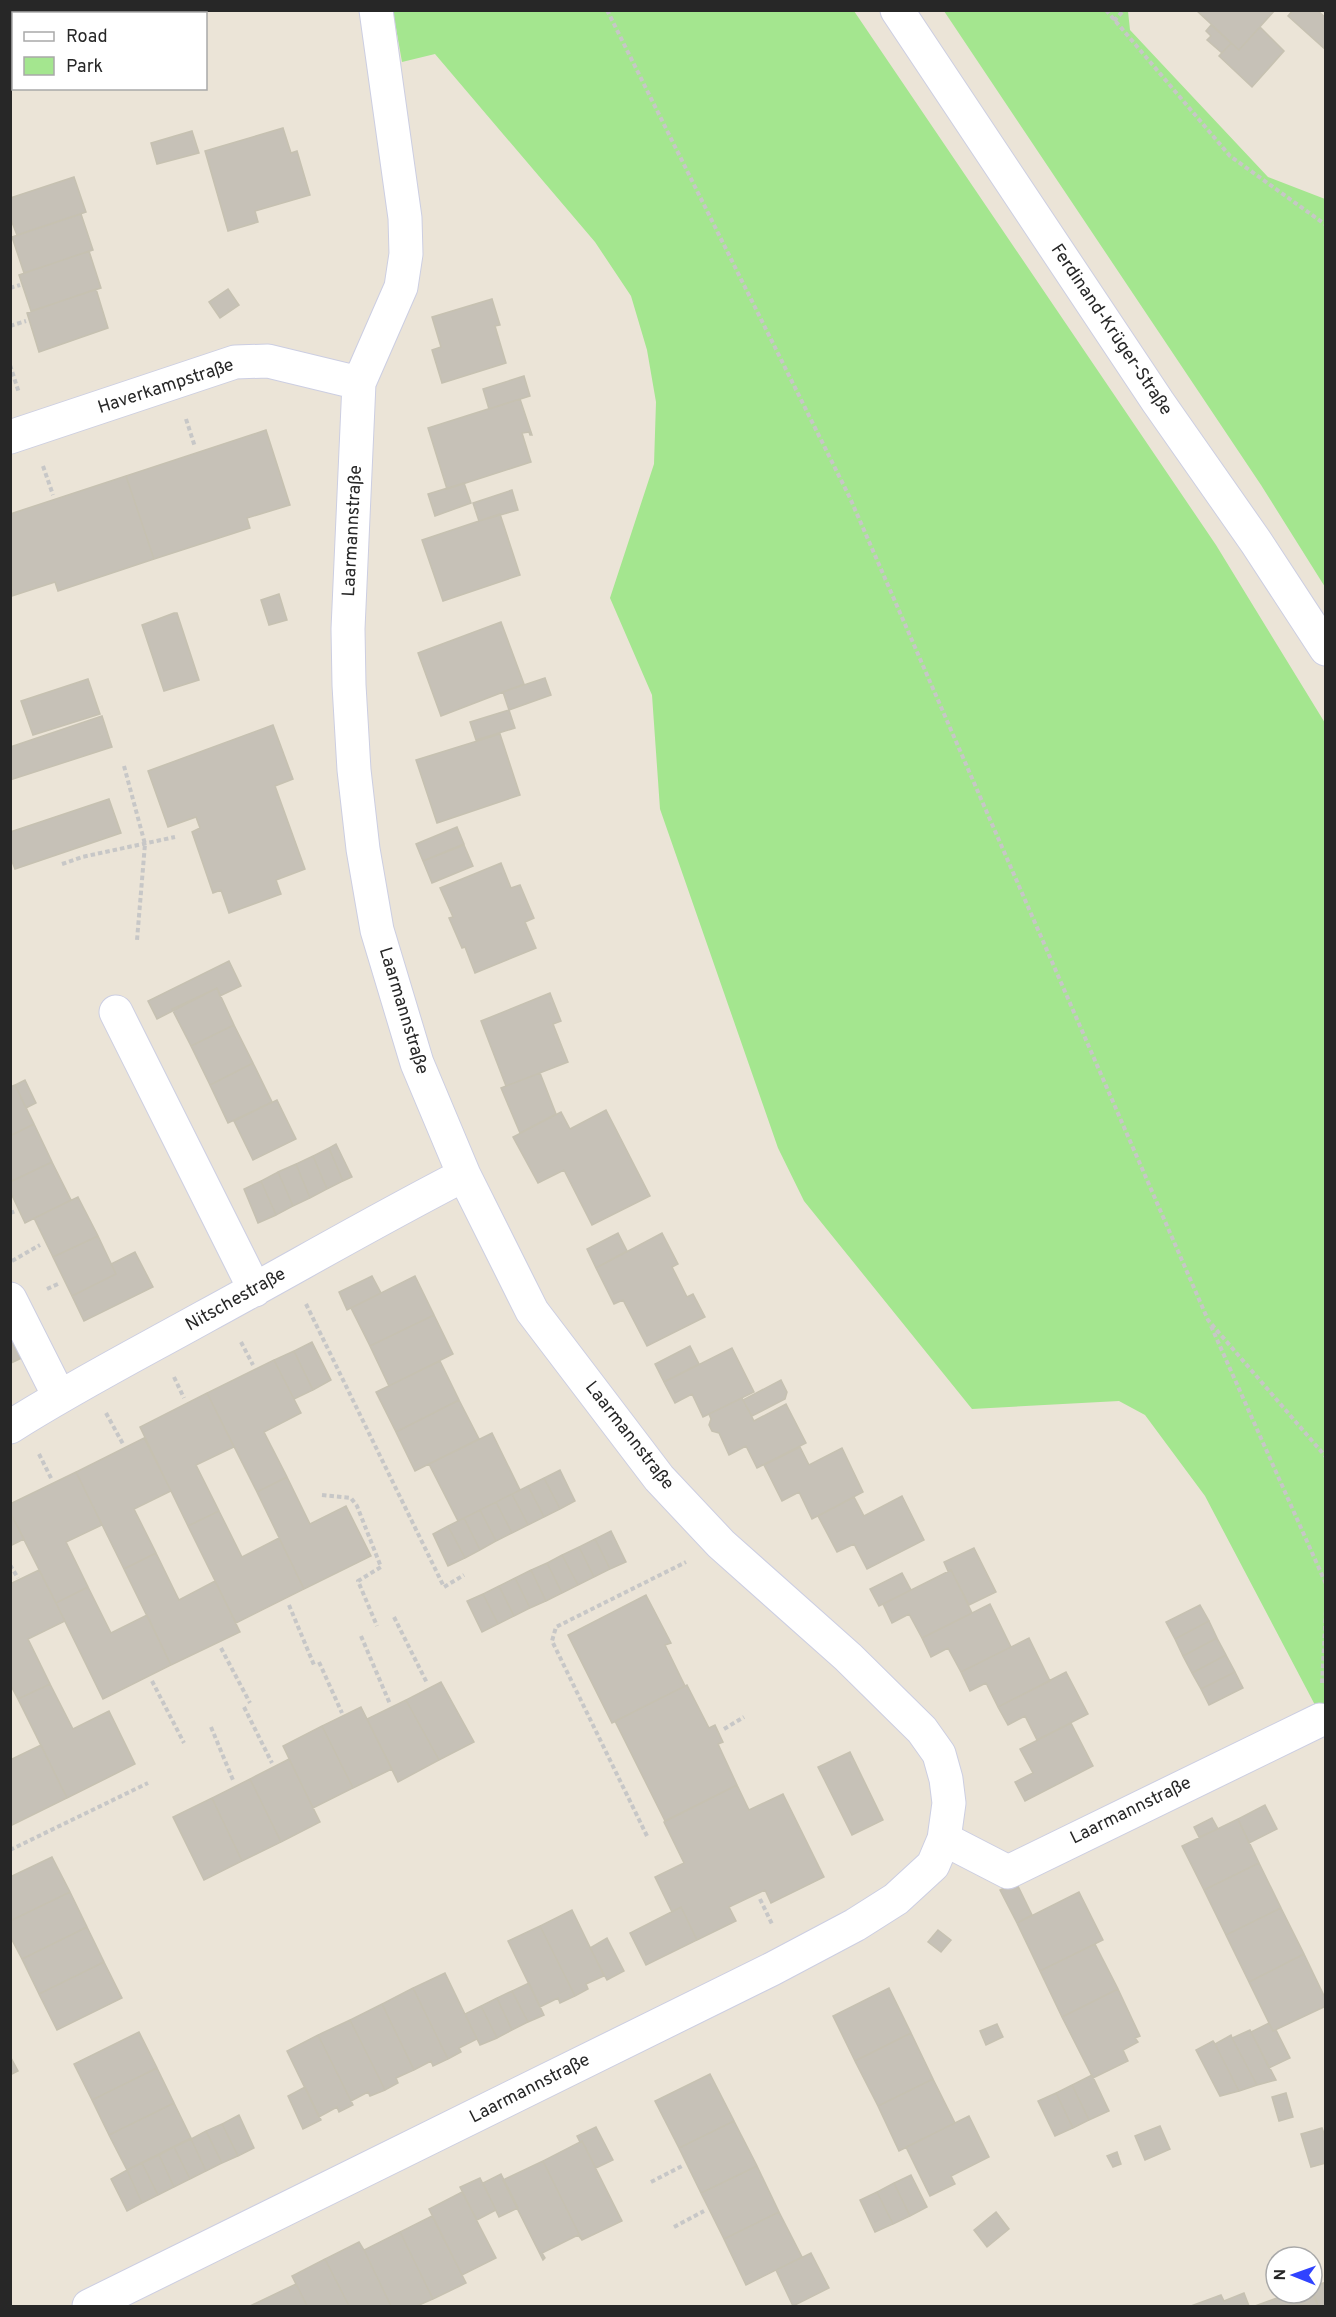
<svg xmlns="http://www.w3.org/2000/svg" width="1336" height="2317" viewBox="0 0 1336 2317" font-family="Overpass,sans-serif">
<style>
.green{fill:#a4e68f}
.building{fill:#c6c1b7;stroke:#c6c1b1;stroke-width:1.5}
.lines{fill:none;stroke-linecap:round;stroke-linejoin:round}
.minor-casing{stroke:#cccee2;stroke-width:35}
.path{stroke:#c7c7c7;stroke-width:4;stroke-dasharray:4.5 3;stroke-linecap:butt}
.minor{stroke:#fff;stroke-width:33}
.labels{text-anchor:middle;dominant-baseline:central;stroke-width:6;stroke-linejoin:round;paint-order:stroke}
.street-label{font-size:18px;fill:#272727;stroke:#fff}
</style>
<rect width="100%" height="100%" fill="#ebe4d7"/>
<path class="green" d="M393,11h461l362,534 109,178v1001l-120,-228 -60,-81 -26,-14 -147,8 -168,-208 -26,-53 -118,-339 -8,-114 -42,-97 44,-134 2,-62 -9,-52 -16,-54 -36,-54 -160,-188 -33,8z
M944,11h184l2,19 138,147 57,22v388l-64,-102z"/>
<path class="building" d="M1196,10h79l-36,40z
M1293,10h24l9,8v32l-38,-34z
M1211,25l20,18 -9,10 -15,-13 4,-4 -5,-5z
M1260,27l24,24 -32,36 -33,-31 12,-13 8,7z
M283,128l8,25 6,-2 13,44 -55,16 3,11 -30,9 -23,-80z
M192,131l7,22 -42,11 -6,-21z
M74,177l12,35 -69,23 -7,-18v-19z
M81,214l12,36 -69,23 -12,-36z
M89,251l12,37 -70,23 -12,-36z
M96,289l12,39 -69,24 -12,-39z
M228,289l11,16 -19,13 -11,-16z
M492,299l8,26 -5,1 11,37 -64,20 -10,-33 9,-3 -9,-30z
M524,376l6,20 -41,13 -6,-20z
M520,399l12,36h-2l-1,-3 -7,1 9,29 -84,27 -19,-61z
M266,430l24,75 -43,13 3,10 -96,31 -28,-83z
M126,476l28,83 -96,32 -3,-9 -43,14 -2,-82z
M464,483l7,20 -36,13 -7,-22z
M512,490l6,20 -39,11 -6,-18z
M500,514l20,61 -77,26 -21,-61z
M279,594l8,26 -18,5 -8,-25z
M174,613h3l22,67 -35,11 -22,-66z
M501,622l23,62 -83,32 -23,-63z
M545,678l6,17 -42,15 -6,-18z
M88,679l12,35 -67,21 -12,-34z
M509,710l6,18 -39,12 -6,-18z
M102,716l10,31 -102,33v-33z
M273,725l20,54 -18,7 30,83 -29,11 5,14 -52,19 -8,-23 -8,3 -21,-61 8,-4 -4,-11 -28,10 -20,-56z
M500,734l20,61 -83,28 -21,-63z
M109,799l12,34 -106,36 -5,-13v-24z
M457,827l7,17 -41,17 -7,-17z
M464,845l9,21 -41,17 -9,-22z
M501,863l10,25 9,-3 14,33 -9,4 11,26 -61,25 -10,-26 -3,1 -13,-30 4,-1 -13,-29z
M229,961l12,25 -21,10 -3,-8 -60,31 -9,-18z
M217,988l17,37 -43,21 -19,-37z
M550,993l11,28 -8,3 15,38 -62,24 -25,-65z
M234,1025l19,38 -43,22 -19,-39z
M253,1063l19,39 -44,21 -18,-38z
M540,1073l16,41 -36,19 -19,-45z
M25,1080l11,23 -10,5 -11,-23z
M15,1085l19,39 -24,12v-49z
M277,1100l19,39 -43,21 -19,-39z
M606,1110l44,86 -58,29 -28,-55 -26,13 -25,-46 48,-25 9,17z
M34,1124l18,38 -42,20v-46z
M336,1144l16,33 -9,4 -14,-33z
M329,1148l14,33 -16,8 -14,-33z
M313,1156l14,33 -17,9 -14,-34z
M52,1162l19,38 -46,23 -15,-32v-9z
M296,1164l14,34 -17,8 -15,-34z
M278,1172l15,34 -17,9 -15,-34z
M261,1181l15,34 -18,8 -14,-34z
M78,1197l20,39 -45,21 -19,-39z
M618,1233l9,18 -31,17 -9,-19z
M662,1233l16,31 -6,3 15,30 6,-3 12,23 -58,29 -24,-46 -9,4 -18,-36z
M98,1236l18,38 -44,22 -19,-39z
M135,1252l18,35 -69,34 -12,-25 44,-22 -5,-10z
M372,1276l9,17 -34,17 -8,-18z
M415,1276l19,39 -64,31 -19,-38z
M434,1315l19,39 -64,32 -19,-40z
M10,1326l16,30 -15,7 -1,-1z
M312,1342l19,38 -18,10 -19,-39z
M690,1346l9,18 -35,18 -9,-18z
M732,1348l22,44 -51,25 -11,-23 -17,9 -11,-21z
M294,1351l19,39 -19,9 -20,-39z
M274,1360l27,53 -37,19 23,45 -30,15 -50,-99z
M440,1361l19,39 -63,32 -20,-40z
M781,1380l6,12 -2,7 -33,17 -9,-16z
M207,1393l27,54 -38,18 23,46 -31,15 -48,-99z
M742,1398l12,23 32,-17 20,39 -49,25 -11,-22 -17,9 -10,-22 -7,-2 -3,-6 2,-6 -2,-5z
M459,1400l20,39 -64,32 -19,-39z
M492,1433l28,57 -62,31 -29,-57z
M144,1438l27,53 -37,18 22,44 -32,16 -48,-97z
M800,1447l9,18 33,-17 21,44 -51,27 -13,-27 -17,9 -18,-36z
M560,1470l15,31 -15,8 -16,-31z
M76,1472l26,53 -36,17 22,45 -32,16 -46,-91v-8z
M287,1477l23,47 36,-18 25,50 -67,33 -47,-97z
M544,1478l16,31 -16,8 -16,-31z
M528,1486l16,31 -16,8 -16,-31z
M512,1494l16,31 -16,8 -16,-31z
M902,1496l22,44 -57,29 -13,-25 -17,8 -19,-36 36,-19 10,19z
M496,1502l16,31 -16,8 -16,-31z
M480,1510l16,31 -16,9 -16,-32z
M219,1511l23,46 37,-19 25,51 -68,34 -48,-97z
M10,1512l14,27 -14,7z
M464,1518l16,32 -15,8 -17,-32z
M448,1526l17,32 -17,8 -15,-32z
M611,1531l15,31 -16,7 -15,-30z
M595,1539l15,30 -16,8 -15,-30z
M579,1547l15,30 -16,8 -16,-30z
M974,1548l22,44 -27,13 -18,-35 -3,1 -4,-9z
M156,1553l23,47 36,-19 25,51 -69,33 -47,-96z
M562,1555l16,30 -16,8 -15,-30z
M547,1563l15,30 -16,8 -15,-31z
M39,1570l26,51 -37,18 22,45 -32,15 -8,-15v-100z
M531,1570l15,31 -16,7 -15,-30z
M951,1570l21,43 -50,25 -13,-24 -17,9 -9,-19z
M902,1573l9,17 -32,16 -9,-17z
M515,1578l15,30 -16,8 -15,-30z
M499,1586l15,30 -16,8 -15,-30z
M88,1587l23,46 36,-18 24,50 -68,34 -47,-96z
M483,1594l15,30 -16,8 -15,-31z
M646,1595l25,48 -6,2 20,41 -73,37 -44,-88z
M990,1604l21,43 -50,25 -13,-24 -17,9 -9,-19z
M1200,1605l9,16 -34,18 -9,-17z
M1209,1621l8,17 -34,18 -8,-17z
M1029,1638l21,43 -52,26 -12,-24 -16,8 -9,-19z
M1217,1638l9,17 -34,18 -9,-17z
M1226,1655l9,17 -34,17 -9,-16z
M1066,1672l22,42 -51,26 -12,-24 -17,9 -10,-18z
M1235,1672l8,16 -34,17 -8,-16z
M441,1682l33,60 -35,18 -33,-60z
M50,1684l23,45 36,-18 26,53 -68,34 -49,-99z
M687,1685l22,43 6,-3 8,17 -5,2 19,41 -72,36 -50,-100z
M406,1700l33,60 -41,22 -31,-63z
M361,1707l31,62 -39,19 -31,-62z
M1071,1723l22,43 -68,35 -10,-19 18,-9 -13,-24z
M322,1726l31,62 -40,20 -30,-62z
M41,1745l26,53 -57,28v-66z
M850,1752l33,68 -31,15 -34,-68z
M289,1759l31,63 -39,20 -31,-63z
M250,1779l31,63 -39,19 -30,-63z
M737,1785l12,25 34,-16 41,83 -53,26 -6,-13 -36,17 7,14 -39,19 -16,-33 -9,5 -17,-35 29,-14 -20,-41z
M212,1798l30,63 -38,19 -31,-63z
M1265,1805l12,24 -28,14 -11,-24z
M1212,1818l6,11 -19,8 -5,-10z
M1238,1819l21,44 -55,27 -22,-44z
M52,1857l18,35 -60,29v-44z
M1259,1863l22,45 -55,27 -22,-45z
M1016,1882l16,33 -15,8 -17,-33z
M70,1892l17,35 -65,32 -12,-23v-15z
M1079,1892l24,48 -63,31 -23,-48z
M681,1907l16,33 -51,25 -16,-32z
M1281,1908l23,46 -55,28 -23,-47z
M572,1910l32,66 -18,8 2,5 -13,7 -35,-70z
M540,1926l35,70 -15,7 -2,-5 -18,9 -32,-66z
M87,1927l17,35 -65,32 -17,-35z
M938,1930l13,10 -10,12 -13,-10z
M607,1938l17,33 -17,9 -17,-32z
M1095,1944l23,45 -56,28 -22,-46z
M1304,1954l22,46v6l-53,25 -24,-49z
M104,1962l18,36 -65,32 -18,-36z
M445,1973l32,66 -18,9 2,4 -13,7 -35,-71z
M529,1983l15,32 -16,7 -16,-31z
M413,1988l35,71 -15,7 -2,-5 -17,9 -32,-66z
M889,1988l22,45 -56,28 -22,-45z
M1118,1989l22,47 -5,2 3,4 -15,8 5,11 -35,17 -31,-61z
M512,1991l16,31 -16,8 -15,-32z
M497,1998l15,32 -15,8 -16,-32z
M382,2004l32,66 -18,8 2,5 -13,7 -35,-70z
M481,2006l16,32 -17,7 -15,-31z
M350,2020l35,70 -15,6 -2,-4 -17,9 -33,-66z
M1269,2023l4,8 3,-1 14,28 -21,10 -18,-36z
M997,2024l6,13 -17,8 -6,-14z
M1250,2030l26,50 -19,5 -25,-47z
M139,2032l18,36 -65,32 -18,-36z
M911,2033l22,46 -55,27 -23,-45z
M318,2035l35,70 -14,7 -2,-5 -18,10 -32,-66z
M1231,2035l1,3 25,47 -18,6 -24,-47z
M1213,2041l2,3 24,47 -19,5 -24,-46z
M10,2056l8,15 -8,4z
M157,2068l17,35 -65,32 -17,-35z
M710,2074l24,47 -55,27 -24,-47z
M1092,2075l17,36 -20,9 -17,-35z
M933,2079l22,44 -56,28 -21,-45z
M1072,2085l17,35 -16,8 -17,-35z
M305,2087l16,33 -18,9 -15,-33z
M1056,2093l17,35 -18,8 -17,-35z
M1286,2093l7,24 -14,4 -7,-24z
M174,2103l17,35 -64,32 -18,-35z
M239,2115l15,33 -16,8 -16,-32z
M969,2116l20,41 -38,19 4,8 -25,12 -24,-49z
M734,2121l23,45 -56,27 -22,-45z
M222,2124l16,32 -16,7 -16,-32z
M1160,2126l10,23 -25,11 -10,-24z
M596,2127l17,33 -17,8 -14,-27 -2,1 -3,-6z
M1322,2128l4,11v24l-15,4 -10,-33z
M206,2131l16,32 -16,8 -15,-32z
M191,2139l15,32 -16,8 -16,-32z
M582,2141l40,80 -40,19 -39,-79z
M174,2147l16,32 -16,8 -15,-32z
M1117,2152l4,12 -8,3 -6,-11z
M159,2155l15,32 -16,8 -16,-32z
M543,2161l39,79 -4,-5 -36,18 3,5 -2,2 -40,-80z
M142,2163l16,32 -16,8 -15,-33z
M757,2166l22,46 -55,27 -23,-46z
M127,2170l15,33 -15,8 -16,-32z
M501,2174l17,34 -19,9 -16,-34z
M911,2175l16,32 -17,9 -16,-33z
M480,2178l16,32 -19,10 -17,-33z
M894,2183l16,33 -17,8 -16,-32z
M462,2192l34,66 -34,17 -33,-66z
M877,2192l16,32 -18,8 -15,-32z
M779,2212l23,45 -56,28 -22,-46z
M996,2212l13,17 -22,18 -13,-17z
M432,2216l34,67 -33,16 -33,-67z
M400,2232l33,67 -16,7h-26l-27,-56z
M359,2242l5,8 27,56h-42l-24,-47z
M811,2253l18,35 -36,18 -17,-36z
M325,2259l24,47h-42l-15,-30z
M1326,2282v24h-8l-6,-19z
M296,2284l11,22h-57z
M1244,2293l5,13h-58l30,-11 3,6z
M1290,2293h22l6,13h-63z"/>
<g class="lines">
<g class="minor-casing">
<path id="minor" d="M897,10l261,392 98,140 70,107
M10,437l225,-75 33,-1 91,22
M116,1012l139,278
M10,1299l49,97
M10,1427c63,-40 129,-74 194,-110 87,-47 172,-97 260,-142
M944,1839l64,33 312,-152
M89,2306l683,-337 83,-44 41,-26 37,-34 11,-26 5,-36 -3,-24 -7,-25 -17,-24 -74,-73 -127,-113 -62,-66 -127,-167 -68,-136 -47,-112 -40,-133 -14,-81 -9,-79 -5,-85 -1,-56 11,-246 42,-96 5,-33 -1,-36 -29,-208"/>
</g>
<path class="path" d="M607,10l243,488 358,822 118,137
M1106,10l124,146 96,69
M1114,21l10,-11
M10,244h2
M10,288l10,-3
M10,326l16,-5
M10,365l9,28
M186,419l9,28
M43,466l10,29
M124,766l21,78 -8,96
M62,864l20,-7 93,-20
M10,1213l6,-2
M12,1261l28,-16
M47,1289l13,-6
M306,1304l138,283 20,-12
M1211,1326l115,258
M241,1342l12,23
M174,1377l10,21
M106,1413l17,31
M39,1454l13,26
M322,1495l29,3 6,8 24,61 -23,14 19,45
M10,1565l8,13
M289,1605l25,60
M394,1617l33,66
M361,1636l29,68
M221,1648l29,55
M319,1662l23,51
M152,1681l32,62
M1322,1683l4,-74
M244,1707l28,56
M211,1727l22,53
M724,1729l20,-12
M647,1836l-95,-195 4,-14 130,-65
M10,1850l138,-67
M760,1899l13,27
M651,2182l31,-16
M674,2227l30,-16"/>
<use href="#minor" class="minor"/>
</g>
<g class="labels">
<g class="street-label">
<text transform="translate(1111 330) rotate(56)">Ferdinand-Krüger-Straße</text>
<text transform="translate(166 387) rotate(-18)">Haverkampstraße</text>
<text transform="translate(353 531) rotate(-87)">Laarmannstraße</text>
<text transform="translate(403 1011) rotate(73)">Laarmannstraße</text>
<text transform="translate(236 1300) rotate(-29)">Nitschestraße</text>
<text transform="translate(629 1436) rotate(52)">Laarmannstraße</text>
<text transform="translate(1131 1811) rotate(-26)">Laarmannstraße</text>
<text transform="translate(530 2089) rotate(-27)">Laarmannstraße</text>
</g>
</g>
<rect width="1336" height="2317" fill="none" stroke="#272727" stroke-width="24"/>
<rect x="12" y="12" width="195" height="78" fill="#ffffff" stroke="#a9a9a9" stroke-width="1.5"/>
<rect x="24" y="32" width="30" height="9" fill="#ffffff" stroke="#a9a9a9" stroke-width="1.5"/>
<text x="66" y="42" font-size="18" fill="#272727">Road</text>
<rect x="24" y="57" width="30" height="18" fill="#a4e68f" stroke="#a9a9a9" stroke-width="1.5"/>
<text x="66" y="72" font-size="18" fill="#272727">Park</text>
<g transform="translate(1294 2275) rotate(271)"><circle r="28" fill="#ffffff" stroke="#a9a9a9" stroke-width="1.5"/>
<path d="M0-4.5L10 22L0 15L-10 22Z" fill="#3043ff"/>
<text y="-9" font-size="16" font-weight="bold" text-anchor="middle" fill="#272727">N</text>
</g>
</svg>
